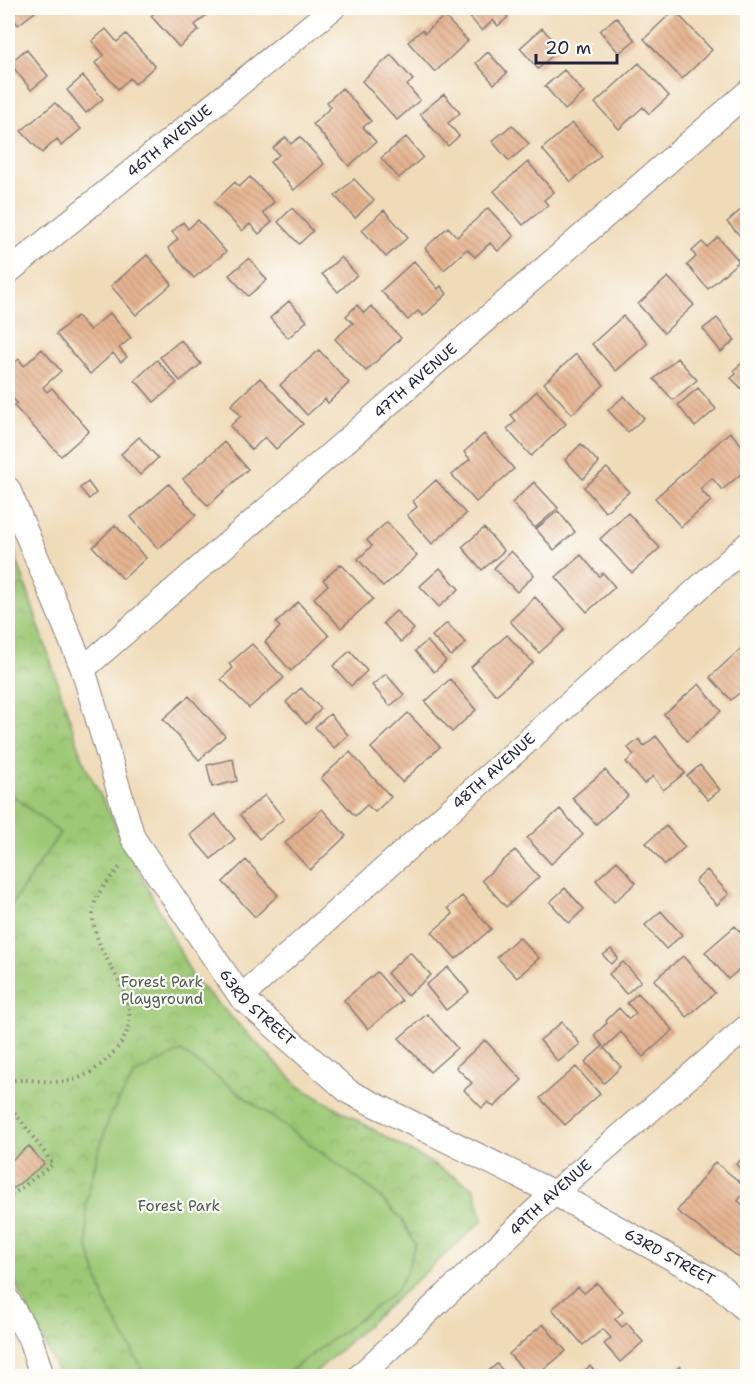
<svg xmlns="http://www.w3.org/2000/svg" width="755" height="1384" viewBox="0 0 755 1384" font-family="'Shantell Sans',sans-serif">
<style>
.park{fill:url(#park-crowns);stroke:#607658;stroke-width:1.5}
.pitch{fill:#9dc976;stroke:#607658;stroke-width:1.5}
.building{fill:url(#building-back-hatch)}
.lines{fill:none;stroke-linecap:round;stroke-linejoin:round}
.street-casing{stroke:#897e7a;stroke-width:26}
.path{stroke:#897e7a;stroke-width:4;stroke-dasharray:1.5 4.5;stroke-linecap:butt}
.street{stroke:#fff;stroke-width:24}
.labels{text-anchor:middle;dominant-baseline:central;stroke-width:4.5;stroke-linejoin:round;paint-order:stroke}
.street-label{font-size:15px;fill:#22223b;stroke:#fdfcf7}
.park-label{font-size:15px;fill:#4d5c50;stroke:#fdfcf7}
</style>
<defs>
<pattern id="park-crowns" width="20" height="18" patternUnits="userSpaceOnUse" patternTransform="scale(1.5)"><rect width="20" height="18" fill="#9dc976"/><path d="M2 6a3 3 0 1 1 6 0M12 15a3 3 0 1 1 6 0" fill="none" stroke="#87ac67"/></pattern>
<pattern id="building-back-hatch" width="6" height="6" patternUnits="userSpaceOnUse" patternTransform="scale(1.5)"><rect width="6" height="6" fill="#e5b390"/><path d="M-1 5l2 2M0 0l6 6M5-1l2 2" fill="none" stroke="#c49a7d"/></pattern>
</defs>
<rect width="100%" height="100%" fill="#fdfcf7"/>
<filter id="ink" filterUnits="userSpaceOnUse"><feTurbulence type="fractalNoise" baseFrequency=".0167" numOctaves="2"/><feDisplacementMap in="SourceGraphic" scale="12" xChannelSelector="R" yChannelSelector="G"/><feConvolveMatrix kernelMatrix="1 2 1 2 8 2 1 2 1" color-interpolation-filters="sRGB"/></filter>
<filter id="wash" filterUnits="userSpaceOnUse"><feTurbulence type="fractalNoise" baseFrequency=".008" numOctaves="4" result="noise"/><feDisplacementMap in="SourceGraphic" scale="24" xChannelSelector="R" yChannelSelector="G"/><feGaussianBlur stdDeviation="1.35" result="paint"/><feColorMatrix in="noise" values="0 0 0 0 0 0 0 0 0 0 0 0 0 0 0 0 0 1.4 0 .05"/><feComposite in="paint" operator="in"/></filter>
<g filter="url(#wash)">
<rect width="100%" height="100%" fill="#f0dbb9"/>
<path class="park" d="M8,533l77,232 109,214 106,108 174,101 9,32 -172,156h-251l-52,-108z"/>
<path class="pitch" d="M8,792l52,41 -52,77z
M181,1051l192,139 29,30 13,24 -8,27 -12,21 -112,84h-137l-41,-75 -17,-54 -2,-43 11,-47 13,-42 25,-41z"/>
<g id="blocks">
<path class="building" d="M8,8h32l-22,17 -10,-14z
M160,8h46l4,4 -15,13 4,5 -20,17 -28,-31z
M462,8h47l-6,4 5,5 -10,9 -5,-6 -11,11z
M674,10l38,40 -30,29 -38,-40z
M444,16l24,25 -33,31 -27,-30 14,-12 3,3z
M616,17l19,23 -16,13 -19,-22z
M542,28l18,20 -22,21 -18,-21z
M106,29l11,13 9,-8 29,32 -20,18 -5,-6 -12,11 -23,-26 9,-8 -12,-14z
M26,49l22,27 -17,14 -21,-27z
M488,52l19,21 -13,11 -18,-21z
M391,55l22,25 -6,5 13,15 -23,20 -35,-39z
M639,63l30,33 -20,18 -6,-7 -24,22 -24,-26z
M564,70l20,23 -19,17 -20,-24z
M83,76l20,23 -17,14 -19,-23z
M342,88l29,33 -8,6 13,15 -27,24 -36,-42 18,-17 -4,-5z
M444,94l16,19 -12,10 11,13 -11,10 -28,-32z
M55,103l26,26 -20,17 -4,-7 -15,14 -21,-22z
M572,123l29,32 -30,27 -29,-33z
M512,125l17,19 -20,17 -17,-20z
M286,137l5,7 9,-7 24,27 -30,26 -24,-28 9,-7 -6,-7z
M406,137l17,20 -24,21 -18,-20z
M528,162l26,30 -10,8 4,5 -25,20 -29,-34z
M250,177l24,25 -11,11 9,9 -13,12 -9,-10 -8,7 -28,-29 21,-20 4,5z
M354,179l20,21 -19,18 -20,-22z
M745,206l3,2v36l-21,-22z
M292,208l21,23 -14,13 -21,-22z
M488,208l26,28 -16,15 -8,-8 -15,14 -8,-8 -23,21 -19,-22 23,-21 9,10z
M384,210l24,27 -22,20 -24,-27z
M198,220l28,32 -32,26 -26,-30 10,-9 -6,-7 11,-10 5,7z
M718,237l21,24 -31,28 -21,-24 9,-8 -4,-6 10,-9 5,5z
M147,255l25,29 -36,31 -25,-29z
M341,257l16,18 -19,17 -16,-18z
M249,258l18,22 -19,16 -19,-21z
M414,261l24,28 3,-3 6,8 -24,22 -5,-5 -10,9 -27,-29z
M668,277l26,28 -30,28 -26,-29z
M289,301l18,20 -19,17 -18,-20z
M357,305l7,8 7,-7 30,32 -35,33 -31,-32 18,-16 -7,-7z
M110,313l21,25 -12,10 8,9 -6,5 -8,-9 -23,21 -34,-40 21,-18 13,14z
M623,316l25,27 -32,28 -24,-27z
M717,318l18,22 -14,12 -18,-23z
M181,340l20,24 -21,17 -20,-24z
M42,349l19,22 -18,16 4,5 5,-4 37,43 -28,25 -47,-50 3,-3 -9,-10v-24l11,-10 5,7z
M319,350l30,33 -21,20 -3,-4 -18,16 -27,-30z
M576,354l28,31 -32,29 -28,-31z
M677,358l20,22 -24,20 -19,-21z
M748,358v34l-2,1 -15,-15 5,-4 -2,-4z
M157,360l20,23 -23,19 -19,-22z
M260,378l43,46 -27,25 -11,-12 -13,13 -22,-24 11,-10 -10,-11z
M698,388l18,21 -21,18 -17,-22z
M537,391l29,33 -35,32 -24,-27 9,-8 -5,-6z
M624,396l20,22 -16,14 -20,-22z
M730,432l18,20v16l-26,22 -10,-12 -12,11 11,12 -30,26 -26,-29z
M484,434l30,35 -38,33 -24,-27 18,-16 -6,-7z
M139,437l19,21 -18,17 -19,-21z
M224,442l24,27 -40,37 -25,-27z
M581,444l18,19 -16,16 -18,-19z
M607,468l22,24 -24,20 -21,-25z
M436,480l30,34 -34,30 -25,-29 10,-8 -4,-6z
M88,482l8,11 -7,6 -9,-11z
M534,482l24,26 -23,20 -23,-25z
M169,484l27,31 -38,34 -27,-32z
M558,511l17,21 -21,18 -18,-21z
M628,513l32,35 -28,25 -32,-34z
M387,522l30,34 -34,31 -25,-28 14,-13 -5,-6z
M115,525l31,33 -23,21 -30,-32z
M484,528l20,23 -22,19 -20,-23z
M511,551l23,24 -17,17 -23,-24z
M581,555l18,21 4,-3 12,14 -28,25 -31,-35z
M341,564l32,35 -32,29 -27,-30 14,-13 -5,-5z
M440,568l19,21 -20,18 -19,-21z
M535,597l30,33 -26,23 -29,-32z
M298,602l31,34 -38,35 -26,-29 15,-15 -4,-4z
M396,611l18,18 -13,13 -18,-19z
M447,623l19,20 -15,13 -19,-20z
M507,635l26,28 -37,32 -25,-28z
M427,641l19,20 -12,11 -19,-21z
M252,644l32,34 -35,30 -28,-29 12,-11 -4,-4z
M746,644l2,2v40l-17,14 -21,-23z
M350,651l17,20 -16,15 -18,-20z
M386,674l18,21 -14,11 -18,-21z
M450,679l26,31 -24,22 -27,-30z
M699,684l22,27 -34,30 -23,-27z
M301,688l20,21 -15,15 -20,-22z
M189,696l36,40 -26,24 -36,-41z
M408,713l32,34 -38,35 -31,-34z
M330,714l18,21 -14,13 -19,-21z
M656,736l29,37 -22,17 -10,-14 -9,8 -18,-22 8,-7 -6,-7 11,-9 5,7z
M350,752l41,45 -16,15 -8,-7 -12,11 -34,-38z
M233,759l4,22 -25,6 -5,-22z
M700,765l20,25 -12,10 -21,-24z
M605,770l23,26 -32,28 -24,-26z
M265,795l19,24 -25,20 -19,-24z
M322,809l24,27 -36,34 -25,-27z
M560,809l23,26 -32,29 -24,-26z
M215,814l20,25 -24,20 -21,-24z
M666,826l19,21 -20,18 -19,-22z
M515,850l24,27 -33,30 -24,-27z
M246,860l32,35 -23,22 -32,-35z
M617,861l19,22 -22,19 -18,-22z
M707,870l22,24 -12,11 -22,-24z
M565,888l19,21 -15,14 -19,-21z
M462,896l29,33 -35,30 -24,-27 21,-18 -5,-6z
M661,911l21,24 -16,14 -21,-24z
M735,926l13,15v21l-20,17 -23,-27z
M519,937l20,21 -22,20 -20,-21z
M611,949l7,9 -7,6 -8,-9z
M410,952l21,23 -24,21 -20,-23z
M683,956l32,37 -28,24 -33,-37z
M623,962l18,19 -15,13 -17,-20z
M448,967l21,25 -23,18 -20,-25z
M377,972l25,29 -34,28 -24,-29z
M638,993l35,37 -30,27 -22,-25 -17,16 17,19 -17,16 -19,-21 18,-16 -9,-11 13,-12 -1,-2 13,-13 10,11 7,-6 -9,-10z
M427,1014l30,34 -27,24 -31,-34z
M562,1022l18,22 -22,18 -18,-22z
M485,1040l37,40 -28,27 -6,-5 -6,6 -18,-18 8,-7 -16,-16z
M576,1067l24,27 -35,31 -25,-27z
M29,1146l15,18 -34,27 -2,-4v-24z
M748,1155v23l-12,-14z
M715,1162l32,26 -9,13 10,8v41l-7,9 -64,-48z
M597,1283l26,29 -8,7 7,8 5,-4 16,19 -23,20 -16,-18 7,-6 -8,-9 -20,16 -31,-36 26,-22 6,6z
M543,1324l23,27 -30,25h-7l-20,-22z
M497,1364l11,12h-26z
M590,1366l9,10h-21z
M680,1366l7,8 -3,2h-12l-2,-2z"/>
</g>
</g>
<g filter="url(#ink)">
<use href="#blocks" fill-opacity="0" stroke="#897e7a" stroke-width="1.5"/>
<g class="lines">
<g class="street-casing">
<g id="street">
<path id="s1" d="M8,272l325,-264"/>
<path id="s2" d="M8,489l75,180 50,169 108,159 108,95 205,101 163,90 31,29"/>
<path id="s3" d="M83,669l665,-577"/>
<path id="s4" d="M241,997l507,-453"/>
<path d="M8,1301l22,37 12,38"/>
<path id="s5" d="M360,1376l194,-183 194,-167"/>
</g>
</g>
<path class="path" d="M8,1081c22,-4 47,5 68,-2 15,-5 27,-15 38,-27 45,-50 -23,-88 -21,-140 1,-18 17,-33 28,-46
M8,1103l45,61 -45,34"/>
<use href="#street" class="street"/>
</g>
</g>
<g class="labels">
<g class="street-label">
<text stroke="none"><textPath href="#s1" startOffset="208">46TH AVENUE</textPath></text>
<text stroke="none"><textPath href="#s3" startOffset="440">47TH AVENUE</textPath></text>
<text stroke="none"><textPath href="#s4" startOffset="339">48TH AVENUE</textPath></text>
<text stroke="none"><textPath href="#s2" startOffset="582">63RD STREET</textPath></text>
<text stroke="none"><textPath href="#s5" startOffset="261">49TH AVENUE</textPath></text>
<text stroke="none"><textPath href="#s2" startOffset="1068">63RD STREET</textPath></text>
</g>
<g class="park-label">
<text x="162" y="982">Forest Park<tspan x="162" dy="17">Playground</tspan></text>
<text x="179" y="1206">Forest Park</text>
</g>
</g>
<rect width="755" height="1384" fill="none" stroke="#fdfcf7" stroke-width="30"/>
<path d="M536 54v9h81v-9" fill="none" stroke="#22223b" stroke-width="3"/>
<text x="545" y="54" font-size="18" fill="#22223b" stroke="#fdfcf7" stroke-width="4.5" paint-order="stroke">20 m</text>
</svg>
